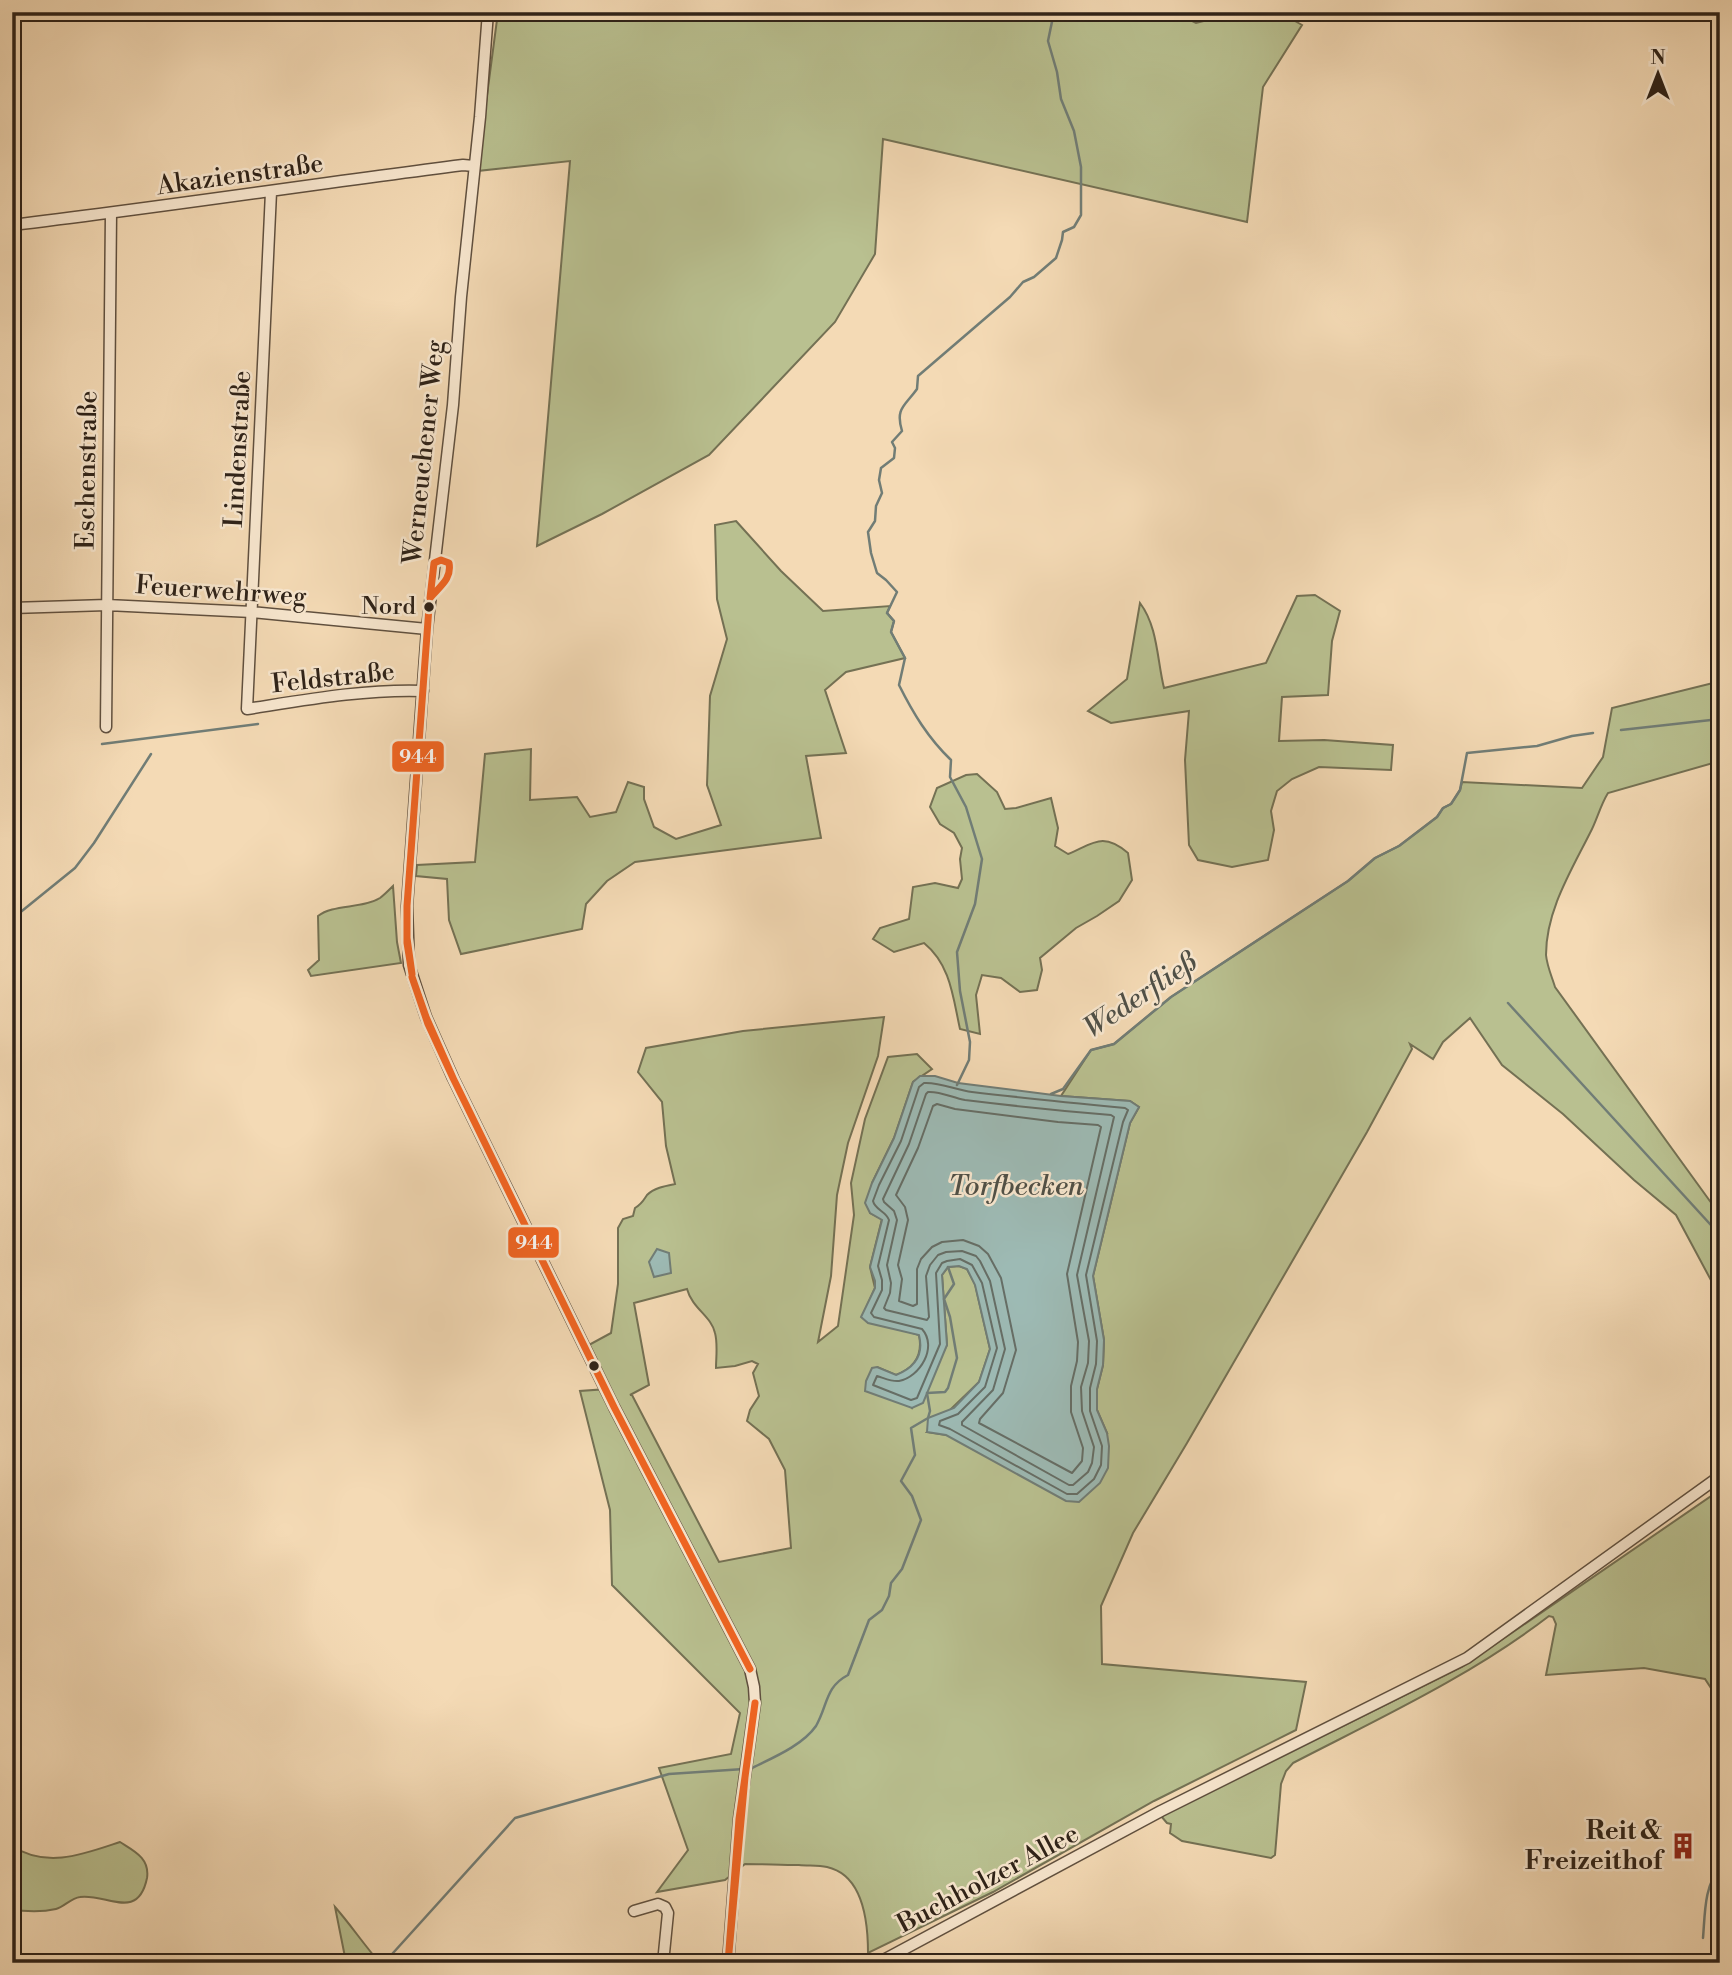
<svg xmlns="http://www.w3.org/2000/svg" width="1732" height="1975" viewBox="0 0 1732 1975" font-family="'Libre Bodoni',serif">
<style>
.green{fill:#b9c090;stroke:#747154;stroke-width:2;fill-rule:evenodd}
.water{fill:#9dbab4;stroke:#717d76;stroke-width:2}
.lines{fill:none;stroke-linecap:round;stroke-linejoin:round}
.shore{stroke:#666e66;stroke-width:2}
.stream{stroke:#717d76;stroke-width:2.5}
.minor-casing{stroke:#60503f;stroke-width:13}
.minor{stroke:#f8e7cf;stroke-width:10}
.bus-1-casing{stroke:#f8e7cf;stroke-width:12}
.bus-1{stroke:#f26522;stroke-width:7}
.bus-dot{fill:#2e2218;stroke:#f8e7cf;stroke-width:2.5}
.labels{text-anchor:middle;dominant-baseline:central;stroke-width:5;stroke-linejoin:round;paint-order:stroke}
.bus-label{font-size:24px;fill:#2e2218;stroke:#f8e7cf;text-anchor:end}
.street-label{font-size:26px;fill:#2e2218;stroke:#f8e7cf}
.poi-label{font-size:26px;font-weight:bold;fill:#2e2218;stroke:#f8e7cf;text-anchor:end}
.water-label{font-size:28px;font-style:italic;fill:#4f5047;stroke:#f8e7cf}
.line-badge{stroke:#f8e7cf;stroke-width:2.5}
.badge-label{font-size:19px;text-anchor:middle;font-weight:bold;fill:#fff}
</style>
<rect width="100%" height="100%" fill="#f4dab5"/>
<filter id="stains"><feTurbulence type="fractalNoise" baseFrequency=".00286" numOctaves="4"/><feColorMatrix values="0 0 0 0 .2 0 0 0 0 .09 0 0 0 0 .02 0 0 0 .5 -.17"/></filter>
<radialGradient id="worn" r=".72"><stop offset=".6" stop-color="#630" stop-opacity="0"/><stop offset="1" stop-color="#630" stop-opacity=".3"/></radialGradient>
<path class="green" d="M498,12h676l22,11 44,-11h39l23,13 -39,62 -16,135 -364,-83 -8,115 -40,68 -126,133 -107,59 -65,32 33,-385 -93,10z
M736,521l45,50 42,40 67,-5 -3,7 7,8 -3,11 14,26 -59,14 -21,18 21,63 -40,3 15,82 -186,24 -28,19 -21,23 -4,25 -121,25 -12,-34 -2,-41 -31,-3 1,-11 58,-3 10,-108 46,-5 -1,51 47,-3 13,20 26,-5 12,-30 16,5v12l10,28 22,12 45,-14 -14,-40 3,-89 17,-57 -10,-40 -2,-74z
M1315,595l25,16 -8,30 -4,54 -46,2 -3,44 45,-1 69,5 -2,25 -72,-3 -27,12 -15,12 -6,20 3,19 -6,30 -36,7 -34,-7 -9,-15 -4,-85 4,-49 -78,12 -23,-12 39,-32 13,-76c18,24 17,57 24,85l102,-25 31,-67z
M1713,683h7v78l-112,32c-8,13 -11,27 -18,40 -19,38 -44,78 -44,122 1,11 6,22 9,32l165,228v82l-44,-82 -42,-35 -71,-66 -61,-49 -32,-47 -27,24 -10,17 -23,-15 2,5 -45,83 -180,311 -54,90 -32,73 1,58 204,18 -10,48 -142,71 -161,91 -125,61c0,-31 -5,-78 -41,-86 -9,-2 -19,-1 -28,-2 -18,0 -36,-1 -54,-1l-20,16 -68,12 31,-42 -29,-82 72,-14 9,-41 -128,-128 -2,-75 -30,-119 27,-2 -20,-43 24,-13 7,-49v-56l5,-9 10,-3 2,-8c7,-4 8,-7 12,-13 7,-7 18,-9 28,-11l-9,-38 -4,-44 -24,-30 8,-24 97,-17 141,-14 -6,39 -30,87 -11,52 -6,81 -13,66 20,-16 16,-111 -3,-32 14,-64 23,-62 29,-3 15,15 -19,13 -19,56 -22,45 -2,30 12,6 -12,48 5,21 -13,29 57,18c4,20 -4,33 -23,40l-19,-8 35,41 35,-63 -5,-70 6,-8 11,-1 8,3 8,15 15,65 -11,33 -52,50 19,3 161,-2 -10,-23v-21l6,-24 1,-25 -11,-64 37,-153 9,-16 -9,-6 -69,-5 30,-46 23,-6 57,-47 177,-116 27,-23 24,-12 38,-29 6,-9 8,-4 9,-14 2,-8 120,6 21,-31 9,-49zM687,1289c5,19 25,28 28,44 3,11 1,24 1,35l19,-2 17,-5 6,3 -5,9 6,23 -9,14 -3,11 22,18 16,31 6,78 -72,14 -87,-167h-2l19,-10 -15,-82z
M977,774l20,18 8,17 11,-1 35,-10 7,30 -3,18 13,8c26,-11 35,-22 60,-1l4,27 -13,21 -22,15 -21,12 -36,30 2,12 -5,20 -17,2 -19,-14 -19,-3 -6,20 4,39 -20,-5c-7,-31 -9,-64 -36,-86l-30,9 -21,-13 7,-11 29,-9 4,-32 22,-4 23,5 4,-9 -2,-20 2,-11 -8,-15 -14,-9 -10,-17 7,-19 29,-13z
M393,886l4,56 4,21 -90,13 -3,-6 11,-10 -1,-44c15,-12 44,-7 62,-18 4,-3 9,-8 13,-12z
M1720,1490v212l-15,-23 -61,-11 -98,7 10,-51 -3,-7 -4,-1c-78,60 -169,102 -256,147l-7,8 -5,13 -6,71 -4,3 -89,-17 -12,-8 1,-9 -4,-1 -6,-7 301,-149z
M120,1842c14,9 30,16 27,36 -9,44 -41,15 -67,19 -9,1 -16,10 -24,12 -13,3 -31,3 -44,0v-63c35,23 72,8 108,-4z
M335,1907c16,18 29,38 45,56h-37l2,-6z"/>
<path class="water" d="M920,1076h15l23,7 103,13 69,5 9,6 -9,16 -37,153 11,64 -1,25 -6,24v21l10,23 2,13 -1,22 -8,15 -21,19 -13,-1 -120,-66 -19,-3 1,-14 26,-10 25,-26 11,-33 -15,-64 -8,-16 -8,-3 -11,1 -6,8 5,70 -24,58 -11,5 -47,-17 1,-10 6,-13 5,-1 19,8c18,-7 28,-20 23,-40l-51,-12 -7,-6 14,-29v-7l-5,-14 12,-47 -12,-7 -5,-10 7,-20 22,-45 19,-56z
M657,1249l12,4 2,20 -17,4 -5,-15z"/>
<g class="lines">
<path class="shore" d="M924,1083c16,-1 32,7 48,9 51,6 102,11 153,16l3,2 -5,12 -37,153 11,66 -1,23 -6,24v23l12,35 -1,19 -7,14 -17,15h-10l-117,-65 -11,-4 1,-4 18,-7 27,-27 12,-39 -15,-65 -10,-18 -12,-6 -13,2 -5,2 -6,10 4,71 -23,54 -6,2 -38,-15 4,-9c7,2 15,6 22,5 21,-4 39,-34 23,-52l-48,-12 -3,-4 11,-23v-10l-4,-14 11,-46c-3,-9 -14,-10 -16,-19l6,-16 22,-44 18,-54z
M928,1092c12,-1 25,6 37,8 49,6 97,11 146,15l3,2 -37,158 12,66 -1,22 -7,24 1,24 12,36 -2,16 -4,9 -15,13h-4l-107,-60v-3l31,-32 12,-41 -15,-68 -10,-20 -4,-5 -14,-5 -16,1 -8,3 -8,10 -4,11 3,41 -2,3 -41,-10 -2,-2 6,-15 1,-10 -4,-18 10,-45 -3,-9 -10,-9 -1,-3 26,-55 17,-50z
M937,1104l18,5 103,13 40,3 3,2 -34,147 11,68 -1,19 -6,25v26l12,36 -1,13 -10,12 -93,-50 1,-4 23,-26 13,-43 -15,-72 -13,-24 -9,-8 -16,-6 -21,2 -10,5 -11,12 -4,10v35l-4,2 -14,-5 3,-22 -4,-14 10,-45 -3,-13 -9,-12 22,-47 15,-42z"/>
<path class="stream" d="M1621,730l99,-11
M102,744l156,-20
M12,919l63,-51 19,-25 57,-89
M1508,1003l212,232
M957,1085l12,-25 1,-18 -10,-51 -3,-39 18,-48 7,-45 -16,-52 -16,-30 1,-17c-23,-22 -38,-47 -52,-75l6,-27 -14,-26 3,-11 -7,-8 10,-21 -11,-12 -9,-7 -6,-20 -3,-21 7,-11 1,-15 6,-13 -3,-13 2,-12 13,-10 1,-10 -3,-6 10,-11c-7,-23 3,-25 15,-42l1,-13 92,-79 13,-15 11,-5 22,-19 6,-18 1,-8 11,-5 7,-12v-48l-7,-36 -13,-32 -4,-27 -9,-31 6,-29
M1051,1094l12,-5 28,-39 23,-6 57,-47 177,-116 27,-23 24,-12 38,-29 6,-9 8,-4 9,-14 7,-37 70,-7 35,-10 21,-3
M750,1769c22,-11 52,-23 66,-43 12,-21 9,-39 32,-51l21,-55 13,-10 7,-14 2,-13 11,-14 19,-49 -9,-24 -11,-15 14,-26 -4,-27 17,-10 2,-7 -3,-18 18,-1 3,-4 9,-30 -7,-41 -6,-18 10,-15 -6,-17
M1703,1938c2,-23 1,-53 17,-70
M384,1963l131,-145 154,-44 75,-5
M1689,1963l2,-7"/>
<g class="minor-casing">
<path id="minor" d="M488,12l-8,105 -19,180 -8,108 -26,224 -20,277 2,59 17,52 27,61 161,329 136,262 4,18 1,16 -16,116 -11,144
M271,192l-24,517c58,-9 117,-20 176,-18
M12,225c151,-18 301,-41 451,-60l11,1
M12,608l95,-3 145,7 175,17
M106,727l5,-514
M634,1911l24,-7 7,3 3,6 -5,50
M878,1963l283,-152 306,-153 253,-182"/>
</g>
<use href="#minor" class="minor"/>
<g class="bus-1-casing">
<path id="bus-1" d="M441,560l8,3c3,16 -9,23 -19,35l4,-35z
M407,906v32l5,36
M407,906v37l5,31
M407,906l22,-299
M407,906l22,-299
M412,977l14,40 27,61
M412,977l16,47 25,54
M453,1078l161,329
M614,1407l136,262
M614,1407l136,262
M745,1777l10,-74
M745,1777l10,-74
M728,1963l11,-144 6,-42
M728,1963l17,-186"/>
</g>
<use href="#bus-1" class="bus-1"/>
</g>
<defs>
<g id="building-bare" transform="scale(2.1)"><path d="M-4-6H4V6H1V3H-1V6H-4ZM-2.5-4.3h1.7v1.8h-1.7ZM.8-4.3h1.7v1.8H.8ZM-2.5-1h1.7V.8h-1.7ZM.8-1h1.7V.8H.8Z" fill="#8f2418" stroke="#f8e7cf" stroke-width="2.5" paint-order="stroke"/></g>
</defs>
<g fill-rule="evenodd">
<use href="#building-bare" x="1683" y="1846"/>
</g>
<g class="bus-dot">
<circle cx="429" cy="607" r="6"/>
<circle cx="594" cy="1366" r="6"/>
</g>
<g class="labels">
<g class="bus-label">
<text x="416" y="607">Nord</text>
</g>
<g class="street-label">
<text transform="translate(240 175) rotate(-8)">Akazienstraße</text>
<text transform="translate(238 449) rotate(-87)">Lindenstraße</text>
<text transform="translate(424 452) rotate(-84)">Werneuchener Weg</text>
<text transform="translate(87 470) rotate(-89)">Eschenstraße</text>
<text transform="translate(221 591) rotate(4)">Feuerwehrweg</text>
<text transform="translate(333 678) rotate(-6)">Feldstraße</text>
<text transform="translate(988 1879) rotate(-28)">Buchholzer Allee</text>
</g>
<g class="poi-label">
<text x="1662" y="1831">Reit &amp;<tspan x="1662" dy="30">Freizeithof</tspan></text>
</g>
<g class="water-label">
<text transform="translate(1141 995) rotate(-34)">Wederfließ</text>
<text x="1016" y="1186">Torfbecken</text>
</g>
</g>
<g class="line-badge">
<rect x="391" y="740" width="54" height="33" rx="7" fill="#f26522"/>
<rect x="507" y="1226" width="53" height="33" rx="7" fill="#f26522"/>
</g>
<g class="badge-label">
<text x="418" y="763">944</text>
<text x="534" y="1249">944</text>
</g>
<rect width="1732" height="1975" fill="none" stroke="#f4dab5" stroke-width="42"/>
<rect x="14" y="14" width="1704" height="1947" fill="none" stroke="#2e2218" stroke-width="3.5"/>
<rect x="21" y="21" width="1690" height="1933" fill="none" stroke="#2e2218" stroke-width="2"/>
<g transform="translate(1658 74)" stroke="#f8e7cf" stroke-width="5" paint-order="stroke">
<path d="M0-5L12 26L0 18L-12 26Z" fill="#2e2218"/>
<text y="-10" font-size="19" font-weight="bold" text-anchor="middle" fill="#2e2218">N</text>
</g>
<rect width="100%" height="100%" filter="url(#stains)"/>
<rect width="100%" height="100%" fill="url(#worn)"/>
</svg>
